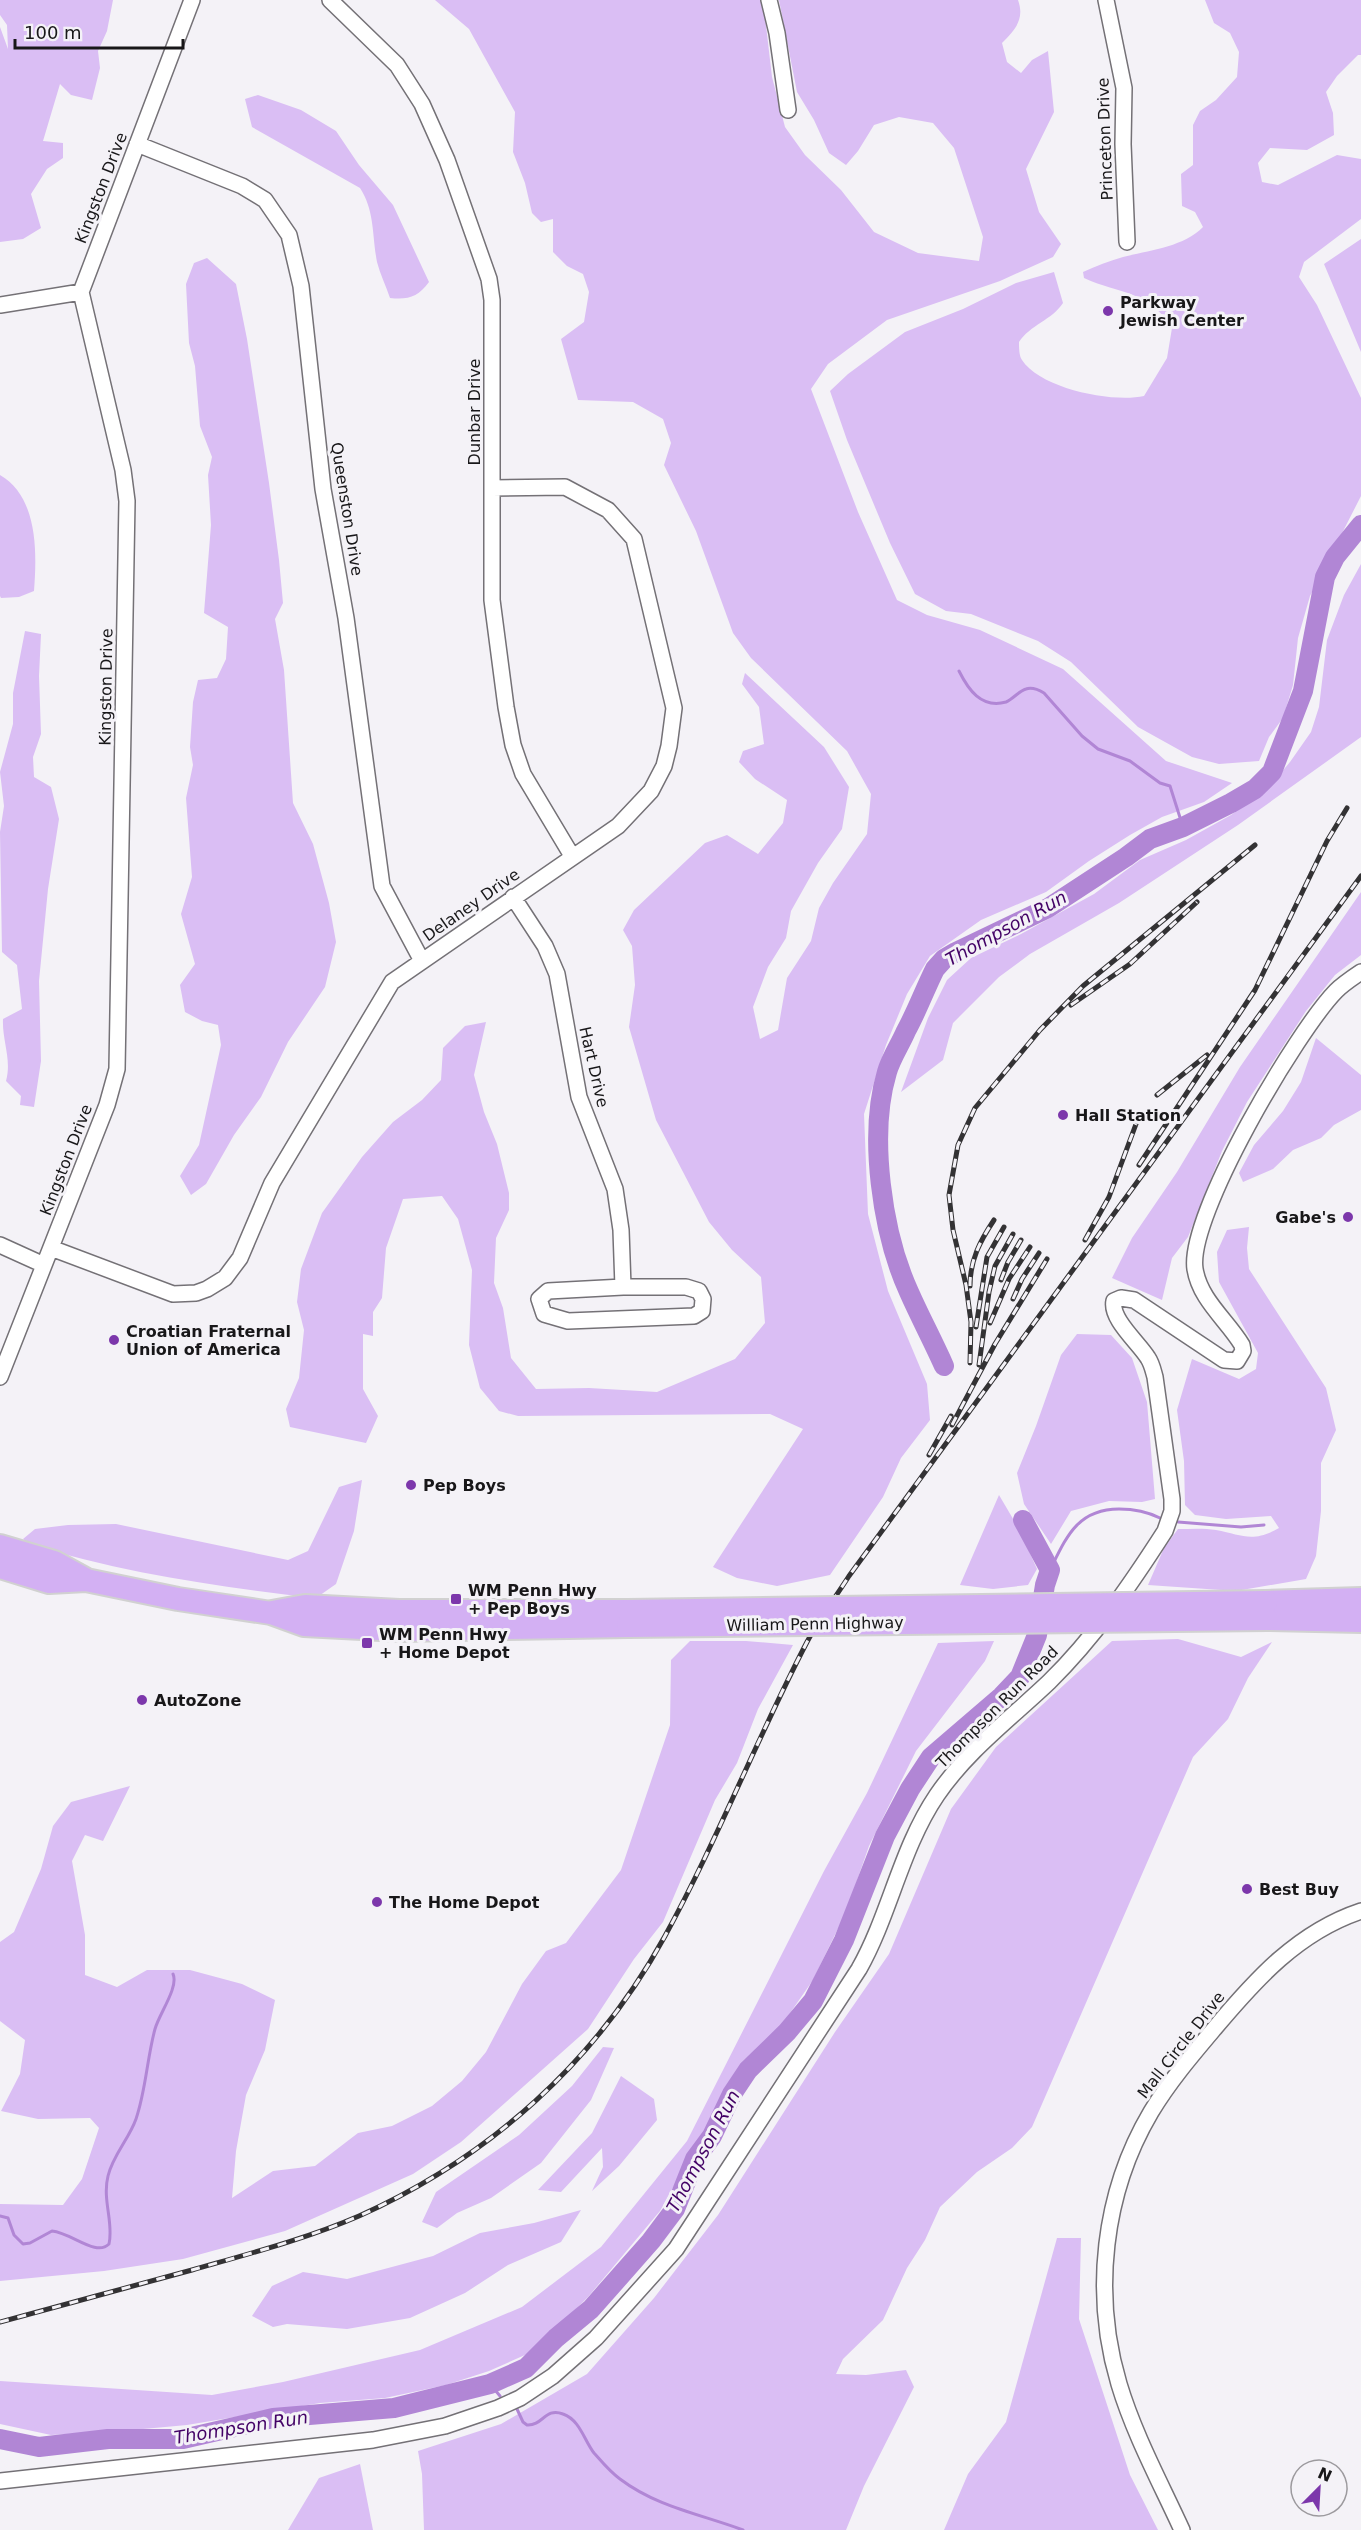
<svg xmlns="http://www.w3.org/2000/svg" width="1361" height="2530" viewBox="0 0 1361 2530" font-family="'DejaVu Sans',sans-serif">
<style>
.green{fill:#dabef4}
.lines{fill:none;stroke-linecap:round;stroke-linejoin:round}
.stream{stroke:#b186d5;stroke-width:3}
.river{stroke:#b186d5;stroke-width:20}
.minor-casing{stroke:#747176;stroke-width:18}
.highway-casing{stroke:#d1d1d1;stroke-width:26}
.minor{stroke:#fff;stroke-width:15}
.highway{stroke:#d3b0f3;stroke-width:22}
.rail-casing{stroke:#333234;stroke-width:5}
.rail{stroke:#f4f2f7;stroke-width:3;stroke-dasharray:9;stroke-linecap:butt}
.highway-bridge-casing{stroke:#d1d1d1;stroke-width:26;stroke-linecap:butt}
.highway-bridge{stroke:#d3b0f3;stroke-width:22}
.poi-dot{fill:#7c37ab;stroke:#f4f2f7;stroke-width:2}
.labels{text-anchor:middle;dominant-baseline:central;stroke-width:6;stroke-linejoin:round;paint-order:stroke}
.street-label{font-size:16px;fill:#181719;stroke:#f4f2f7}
.poi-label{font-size:16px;font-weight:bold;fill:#181719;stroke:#f4f2f7;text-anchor:start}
.water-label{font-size:18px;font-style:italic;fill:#430266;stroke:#f4f2f7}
</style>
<rect width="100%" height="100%" fill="#f4f2f7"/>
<path class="green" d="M0,0h113l-6,31 -9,20 2,17 -8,32 -21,-5 -11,-11 -17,57 20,2v15l-16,11 -16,25 10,34 -18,11 -23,3v-215l8,22 -1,-24 -7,-10z
M435,0h328l9,77 13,50 20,28 36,35 33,42 44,21 61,8 4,-24 -29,-89 -21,-25 -34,-6 -25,8 -16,26 -12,14 -17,-12 -15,-33 -17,-28 -18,-92h239c7,19 -3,30 -16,43l5,19 14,11 11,-13 16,-9 6,61 -28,57 13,43 22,32 -8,13 -53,24 -113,39 -59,44 -17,25 47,123 39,88 30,15 53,15 83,39 103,92 66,22 -28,19 -42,15 -32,18 -41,26 -43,31 -65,28 -51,36 -23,38 -21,51 -22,69 4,100 20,77 39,93 3,36 -29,38 -18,39 -53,78 -53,11 -40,-8 -24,-11 90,-138 -33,-15 -252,2 -19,-5 -19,-23 -11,-43 3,-75 -14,-51 -16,-23 -39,3 -17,49 -4,50 -9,14v24l-10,-2v55l15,27 -12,27 -76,-16 -4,-18 13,-31 5,-48 -7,-28 4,-33 21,-56 40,-56 31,-35 29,-22 19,-20 2,-32 22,-22 21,-4 -12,53 10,37 13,32 12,49v17l-13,28 -2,45 9,25 8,50 25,31 53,-1 68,4 78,-33 30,-36 -4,-46 -29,-27 -23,-28 -53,-102 -27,-93 6,-42 -3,-39 -9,-16 11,-20 71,-67 22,-8 31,19 25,-31 4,-23 -32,-21 -16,-17 4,-11 21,-7 -5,-37 -17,-23 3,-11 79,74 25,40 -7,42 -24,34 -27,48 -5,27 -18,29 -15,40 7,32 18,-9 9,-52 24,-37 8,-33 14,-25 34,-49 4,-40 -24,-43 -96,-93 -18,-25 -37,-102 -32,-66 7,-22 -8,-24 -30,-17 -55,-2 -17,-61 23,-17 5,-30 -6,-18 -16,-8 -14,-14v-33l-12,3 -9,-9 -7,-30 -12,-31 2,-40 -46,-83z
M1205,0h156v55h-3l-21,21 -11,16 7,21 1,22 -27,15 -37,-2 -12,15 4,19 16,3 59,-30 24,4v60l-57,43 -5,15 18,28 44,93v98l-51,100 -12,42 -5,47 -10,33 -14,19 -10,24 -40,3 -27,-7 -54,-30 -67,-65 -33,-21 -67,-27 -25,-3 -31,-17 -25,-51 -43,-103 -17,-49 18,-17 57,-42 58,-23 53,-26 38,-11 9,31c-11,17 -33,22 -44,39 0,5 0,14 3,18 19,29 91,43 122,36l23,-38 5,-30c-25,-39 -51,-33 -88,-50l-1,-6c13,-6 26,-11 40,-15 28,-7 60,-10 80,-30l-8,-15 -13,-6 -1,-32 12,-9v-40l7,-14 16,-11 21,-23 2,-25 -9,-19 -16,-10z
M258,95l43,15 35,21 23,34 34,40 36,77c-11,15 -21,18 -39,16 -4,-12 -10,-24 -13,-36 -5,-26 -2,-51 -17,-74l-108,-61 -7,-28z
M1361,239v113l-37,-88z
M207,258l29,26 11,55 22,144 10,77 4,43 -8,16 9,51 9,133 20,41 16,59 7,39 -11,45 -37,55 -27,55 -27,38 -28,49 -15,11 -11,-19 19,-31 22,-100 -3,-20 -16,-4 -17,-9 -5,-27 15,-21 -14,-50 11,-37 -6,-79 7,-33 -3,-18 3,-45 5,-22 19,-2 9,-19 2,-32 -24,-14 7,-88 -3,-50 4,-18 -12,-31 -5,-60 -6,-23 -3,-59 8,-21z
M0,475c38,22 37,77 34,116l-15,6 -18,1 -1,-2z
M1361,564v173l-123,88 -119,78 -89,51 -31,23 -46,46 -10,37 -42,32 27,-74 19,-38 24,-22 50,-24 73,-40 46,-34 46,-20 45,-25 37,-27 22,-26 21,-30 8,-25 8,-67 17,-45z
M25,631l16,3 -2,42 2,58 -8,23 1,20 17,10 8,32 -11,70 -9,92 2,80 -7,46 -14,-2 1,-9 -15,-15c6,-22 -4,-40 -3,-62l19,-10 -5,-44 -15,-13 -2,-120 4,-26 -4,-34 13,-48v-31z
M1361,892v63l-26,20 -29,36 -59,91 -25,49 -34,86 -16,21 -10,42 -50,-22 20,-40 45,-66 63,-105z
M1316,1038l45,37v35l-27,15 -13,13 -28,12 -20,19 -30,13 -4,-9 15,-28 29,-34 18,-29z
M1249,1227l-2,21 2,21 77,119 10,42 -15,33v48l-5,45 -10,23 -70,12 -88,-6 16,-37 14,-19c12,0 26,-1 38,1 26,5 37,13 63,-2l-8,-12 -45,3 -31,-4 -10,-10 -1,-44 -7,-51 15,-51 47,20 17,-10 2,-16 -39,-71 -2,-30 10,-22z
M1077,1334l34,1 21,23 15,44 8,97 -13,3 -33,-1 -38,10 -20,33 -27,-40 -7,-31 19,-47 25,-71z
M362,1480l-8,51 -18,53 -20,14c-97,-11 -194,-25 -287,-54l-6,-5 12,-10 33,-4 48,-1 172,36 20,-9 31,-64z
M999,1495l20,34 18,40 -9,16 -35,4 -33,-4z
M1178,1639l63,18 31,-15 -24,36 -20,41 -35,38 -161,370 -20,21 -35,24 -37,35 -15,33 -18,28 -24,52 -40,39 -7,15 30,1 40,-5 8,17 -50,99 -18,44h-422l-2,-56 -4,-23 83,-27 86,-50 67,-76 64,-83 117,-183 54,-78 62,-145 45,-62 116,-106z
M690,1641h56l47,4 -35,64 -21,54 -22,37 -52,122 -29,37 -46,70 -127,113 -48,32 -128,57 -102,28 -79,12 -104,10v-77l63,1 19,-26 17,-51 -9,-10 -52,1 -37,-8 19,-37 5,-34 -25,-19v-79l14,-10 27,-63 12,-43 18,-24 59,-16 -27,55 -18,-6 -13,26 13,74v40l32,12 30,-17h43l52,14 33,16 -10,50 -19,45 -10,56 -4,47 41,-27 42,-5 43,-33 34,-7 40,-20 30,-25 24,-29 36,-68 24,-33 20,-8 55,-73 49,-145 1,-65z
M994,1641l-9,20 -69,90 -47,95 -23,66 -33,68 -32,46 -38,35 -83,150 -72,86 -54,54 -45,20 -43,14 -61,13 -65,5 -133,22 -55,5 -81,5 -51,-11v-43l212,14 71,-13 137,-32 102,-43 79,-60 86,-106 137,-270 43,-78 71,-150z
M603,2047l11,1 -23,52 -50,63 -50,35 -34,15 -20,15 -15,-6 14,-30 83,-57 53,-49z
M621,2076l33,23 3,21 -38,46 -27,25 11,-24 -1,-19 -41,44 -23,-2 54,-57z
M581,2210l-20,32 -53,23 -43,28 -55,25 -63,11 -60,-5 -14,3 -21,-11 20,-30 31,-14 44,7 86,-23 47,-23 54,-10z
M1057,2238h24l-2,81 51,156 28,55h-214l24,-56 38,-52z
M360,2464l13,66h-85l31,-52z"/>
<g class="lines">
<path class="stream" d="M959,671c9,18 22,38 47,31 7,-3 13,-11 20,-13 6,-2 13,1 18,4l38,43 16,13 32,12 30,22 10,3 13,41
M1178,1522l63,5 23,-2
M1050,1570c16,-32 27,-61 69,-61 15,0 27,2 41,9
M0,2216l8,2 6,17 9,9 7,-1 22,-12c20,2 44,26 57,13 5,-21 -7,-44 -1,-68 5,-21 21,-37 28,-57 10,-29 11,-61 19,-90 4,-15 24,-42 18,-55
M490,2384l10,12
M517,2409l6,13 4,3c16,1 18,-18 36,-11 17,6 21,26 31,39 8,9 16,19 26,26 37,28 80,35 123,51"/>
<path class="river" d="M944,1366c-11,-25 -24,-49 -35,-74 -27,-59 -41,-157 -22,-220 4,-14 13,-27 19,-41 11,-20 19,-42 29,-62l9,-10 12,-7 92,-44 78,-51 24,-18 33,-12 48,-24 24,-14 17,-17 31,-81 22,-114 10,-20 26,-32
M0,2439l39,8 69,-8h75l90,-21 121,-10 96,-24 36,-16 30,-30 35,-29 60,-68 24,-32 20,-50 17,-23 20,-42 16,-24 39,-38 26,-31 31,-61 41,-104 25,-47 21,-32 71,-61 18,-19 17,-42 8,-50 5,-15 -27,-50"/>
<g class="minor-casing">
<path id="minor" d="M330,0l67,65 25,39 25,56 42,119 3,21v300l14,107 7,38 10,29 49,82
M769,0l8,33 11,77
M1106,0l18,88 -1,56 4,98
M137,144l105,42 23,14 24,35 12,51 22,203 23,129 36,268 40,75
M0,305l81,-13
M513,897l32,49 12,28 22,123 36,92 6,41 2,57
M0,1245l44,20
M51,1248l122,46 23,-1 11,-4 18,-11 15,-20 32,-75 120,-201 226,-156 33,-35 13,-25 5,-20 5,-38 -40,-169 -26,-29 -43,-23 -73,1
M623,1287h63l13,4 4,8 -1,12 -8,5 -126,5 -24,-7 -5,-15 9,-8z
M0,1377l107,-272 10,-36 10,-568 -4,-31 -42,-178 111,-292
M0,2481l373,-41 72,-14 53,-18 22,-10 33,-22 43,-38 80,-89 183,-280c31,-55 42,-121 78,-174 30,-44 73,-76 112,-113 45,-44 82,-98 116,-151l7,-20v-12l-17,-122c-2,-7 -3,-13 -7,-19 -9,-15 -38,-39 -34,-57l7,-3 13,2 90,60 13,1 6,-10 -1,-6c-15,-25 -42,-45 -47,-76 -8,-53 102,-238 141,-278 7,-7 16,-13 25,-19
M1182,2530c-22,-48 -48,-96 -63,-146 -27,-90 -16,-191 32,-272 18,-30 41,-57 63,-83 42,-50 84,-97 147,-118"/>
</g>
<g class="highway-casing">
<path id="highway" d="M0,1546l54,16 31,17
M0,1567l49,15 37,-2 92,19 93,14 33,12 96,5 228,-4
M1266,1602l95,-3
M272,1612l33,-6 94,5h229
M1267,1619l94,2"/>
</g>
<use href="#minor" class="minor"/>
<use href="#highway" class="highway"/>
<g class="rail-casing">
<path id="rail" d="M1071,1005l59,-41 67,-62
M1157,1095l50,-40
M1139,1165l116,-175 72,-149 20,-33
M1085,1240l24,-43 27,-73
M1001,1280l7,-18 13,-22
M970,1286c0,-26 10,-45 24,-66
M1013,1299l9,-20 17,-26
M990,1323l19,-44 21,-32
M976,1327l11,-70 17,-30
M970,1363l1,-41 -5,-37 -13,-55 -4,-35 9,-50 17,-37 65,-78 43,-44 172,-141
M979,1365l10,-73 6,-26 18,-32
M952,1425l43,-81 52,-85
M929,1455l22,-39
M0,2322c64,-17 128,-35 192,-52 56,-16 114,-31 167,-54 131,-59 237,-154 306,-280 52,-95 92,-198 142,-294 12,-23 28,-44 42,-66l512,-700"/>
</g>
<use href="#rail" class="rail"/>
<g class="highway-bridge-casing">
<path id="highway-bridge" d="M628,1611l638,-9
M628,1626l639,-7"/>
</g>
<use href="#highway-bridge" class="highway-bridge"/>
</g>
<g class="poi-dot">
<circle cx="1108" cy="311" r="6"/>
<circle cx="1063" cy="1115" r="6"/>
<circle cx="1348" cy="1217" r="6"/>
<circle cx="114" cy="1340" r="6"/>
<circle cx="411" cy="1485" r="6"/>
<rect x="450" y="1593" width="12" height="12" rx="3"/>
<rect x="361" y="1637" width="12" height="12" rx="3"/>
<circle cx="142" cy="1700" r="6"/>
<circle cx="1247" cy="1889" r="6"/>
<circle cx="377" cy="1902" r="6"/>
</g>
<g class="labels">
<g class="street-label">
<text transform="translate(1105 139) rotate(-92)">Princeton Drive</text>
<text transform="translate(101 188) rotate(-69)">Kingston Drive</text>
<text transform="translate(474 412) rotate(-90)">Dunbar Drive</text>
<text transform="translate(347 509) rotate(81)">Queenston Drive</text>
<text transform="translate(106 687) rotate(-89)">Kingston Drive</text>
<text transform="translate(471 905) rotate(-35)">Delaney Drive</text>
<text transform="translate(594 1067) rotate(77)">Hart Drive</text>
<text transform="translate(66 1160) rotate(-69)">Kingston Drive</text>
<text transform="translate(815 1624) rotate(-1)">William Penn Highway</text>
<text transform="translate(997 1707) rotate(-45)">Thompson Run Road</text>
<text transform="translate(1181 2045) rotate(-52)">Mall Circle Drive</text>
</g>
<g class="poi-label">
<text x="1120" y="302">Parkway<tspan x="1120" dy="18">Jewish Center</tspan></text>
<text x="1075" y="1115">Hall Station</text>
<text x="1336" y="1217" text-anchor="end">Gabe's</text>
<text x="126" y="1331">Croatian Fraternal<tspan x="126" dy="18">Union of America</tspan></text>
<text x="423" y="1485">Pep Boys</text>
<text x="468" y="1590">WM Penn Hwy<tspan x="468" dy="18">+ Pep Boys</tspan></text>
<text x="379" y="1634">WM Penn Hwy<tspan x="379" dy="18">+ Home Depot</tspan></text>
<text x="154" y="1700">AutoZone</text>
<text x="1259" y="1889">Best Buy</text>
<text x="389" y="1902">The Home Depot</text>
</g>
<g class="water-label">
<text transform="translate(1006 928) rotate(-29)">Thompson Run</text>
<text transform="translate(703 2151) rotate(-62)">Thompson Run</text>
<text transform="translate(241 2427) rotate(-9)">Thompson Run</text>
</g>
</g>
<g transform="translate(1319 2488) rotate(24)"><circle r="28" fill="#f4f2f7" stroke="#9c9a9e" stroke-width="1.5"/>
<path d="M0-4.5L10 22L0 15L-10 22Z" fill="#7c37ab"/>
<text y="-9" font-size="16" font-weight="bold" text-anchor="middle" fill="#181719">N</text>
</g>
<path d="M15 39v9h168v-9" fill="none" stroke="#181719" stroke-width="3"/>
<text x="24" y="39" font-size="18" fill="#181719" stroke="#f4f2f7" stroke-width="4.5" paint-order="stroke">100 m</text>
</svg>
